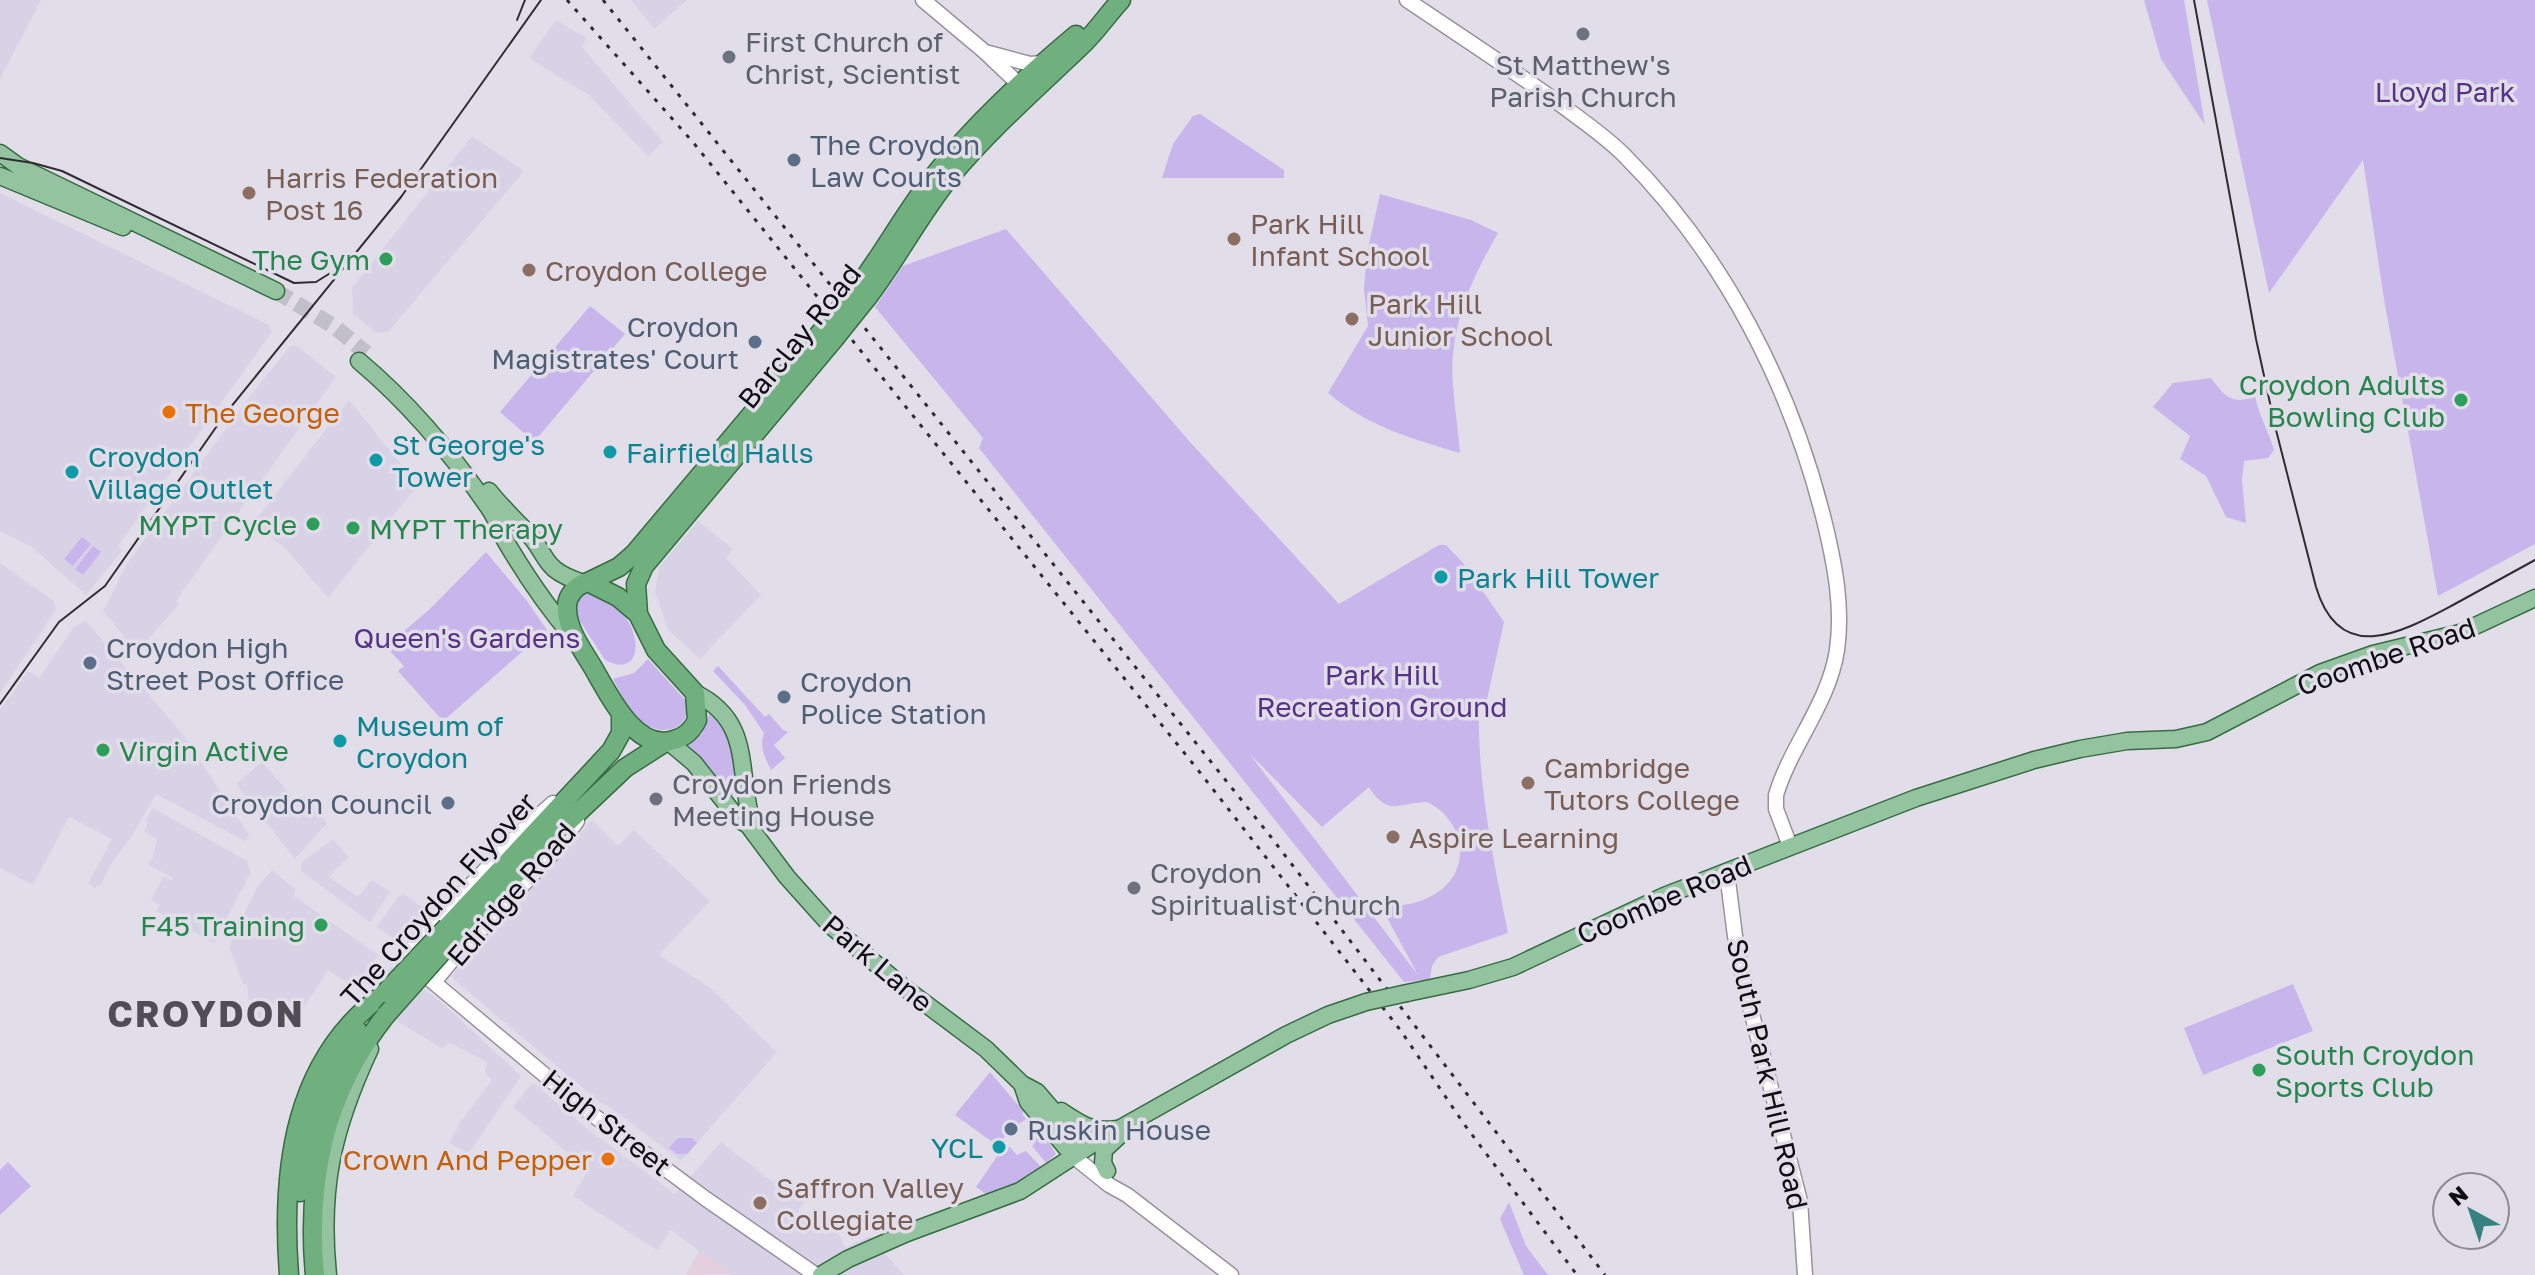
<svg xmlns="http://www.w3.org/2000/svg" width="2535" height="1275" viewBox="0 0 2535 1275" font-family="'Golos Text',sans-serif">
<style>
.commercial{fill:#d8d2e7}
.industrial{fill:#e4cfdc}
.green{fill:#c7b5ec;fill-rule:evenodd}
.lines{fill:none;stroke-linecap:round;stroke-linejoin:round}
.primary-tunnel{stroke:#c1bfc9;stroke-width:16;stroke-dasharray:16 8;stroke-linecap:butt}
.tertiary-casing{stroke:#96929d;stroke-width:17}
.secondary-casing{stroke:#96929d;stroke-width:17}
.primary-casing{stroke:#376b44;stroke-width:19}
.trunk-casing{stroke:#376b44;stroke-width:21}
.tertiary{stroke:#fff;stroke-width:14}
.secondary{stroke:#fff;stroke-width:14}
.primary{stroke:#94c49f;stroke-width:16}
.trunk{stroke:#70b07f;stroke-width:18}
.tram{stroke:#2e2d32;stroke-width:2}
.rail{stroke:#2e2d32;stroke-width:3;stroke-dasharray:4 8;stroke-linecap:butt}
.primary-bridge-casing{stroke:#376b44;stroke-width:19;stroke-linecap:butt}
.trunk-bridge-casing{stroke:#376b44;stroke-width:21;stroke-linecap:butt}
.primary-bridge{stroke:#94c49f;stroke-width:16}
.trunk-bridge{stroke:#70b07f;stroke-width:18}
.worship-dot{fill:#6b7280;stroke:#e1dee9;stroke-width:3}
.service-dot{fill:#5c6f8a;stroke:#e1dee9;stroke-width:3}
.education-dot{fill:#8d6e63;stroke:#e1dee9;stroke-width:3}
.leisure-dot{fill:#2e9e5b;stroke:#e1dee9;stroke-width:3}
.food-dot{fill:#e8710a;stroke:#e1dee9;stroke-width:3}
.culture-dot{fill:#0f9aa8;stroke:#e1dee9;stroke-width:3}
.labels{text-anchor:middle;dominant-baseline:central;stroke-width:7;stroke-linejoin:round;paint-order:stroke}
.worship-label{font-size:28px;fill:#5b616d;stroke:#e1dee9;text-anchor:start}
.park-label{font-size:28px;fill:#573387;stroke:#e1dee9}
.service-label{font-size:28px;fill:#4e5e75;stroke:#e1dee9;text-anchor:start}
.education-label{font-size:28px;fill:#785e54;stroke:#e1dee9;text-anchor:start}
.leisure-label{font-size:28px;fill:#27864d;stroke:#e1dee9;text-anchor:end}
.street-label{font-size:28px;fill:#0e0d11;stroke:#e1dee9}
.food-label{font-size:28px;fill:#c56008;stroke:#e1dee9;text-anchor:start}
.culture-label{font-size:28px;fill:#0d838f;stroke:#e1dee9;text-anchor:start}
.district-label{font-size:36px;font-weight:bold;letter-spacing:2px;fill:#504d57;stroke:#e1dee9}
</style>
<rect width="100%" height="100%" fill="#e1dee9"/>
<path class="commercial" d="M0,0h41l-41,79z
M631,0h56l-33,29z
M556,20l30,18 -4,9 81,95 -15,14 -59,-61 -60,-37z
M472,136l52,35 -135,160 -13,2 -23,-19 -1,-26z
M0,193l269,132 3,7 -154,214 4,5 -36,44 -54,-48 -32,-16z
M291,345l6,1 39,31 -115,160 -45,64 3,3 -42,48 -34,-41 25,-49 122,-166z
M349,400l69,85 -90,113 -42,-49 -33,-26z
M698,521l35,28 -7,9 35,37 -61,64 -32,-29 -13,-38 4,-25z
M0,563l54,38 2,9 -56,83z
M85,620l99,116 65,99 -4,6 -89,-47 -23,40 -20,27 -13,25 -3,-1 -1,3 -8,-4 24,-45 -43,-22 -36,68 -33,-17v-158l28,-39 11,7 35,-51z
M262,762l34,39 8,-6 23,28 -32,36 -59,-75z
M153,808l94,53 4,11 -37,71 -58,-32 4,-6 -9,-5 13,-24 7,4 2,-2 -26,-14 5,-5 5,-19 -13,-9 4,-9 -2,-2z
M592,820l26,26 16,-16 76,71 -51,54 50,32 68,65 -96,109 -71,-54 -9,-4 -148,-124v-5l20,-24z
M333,839l16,18 -20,20 29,20 14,-17 18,12 -20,30 -69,-51 1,-9z
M272,870l24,20 -2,6 84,59 -16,23 -9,8 -25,-16 -36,56 -7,1 -34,-6 -4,-37h-4l-13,-35 1,-8 25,-52z
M404,894l25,19 -27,32 -25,-18 21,-30z
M391,967l49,34 81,75 -52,77 -20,-10 12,-22 31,-41 -7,-8 2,-10 -39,-20 -5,7 -48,-29 -29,-21z
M531,1084h4l54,46 86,64 46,-52 52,40 5,-5 26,26 -6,7 25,21 13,-2 9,19 24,-12 35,39h-173l-60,-45 -14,20 -84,-54 13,-22 -22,-9 4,-12 -55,-46z"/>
<path class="industrial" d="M699,1251l24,17 9,6 -46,1z"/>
<path class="green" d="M2144,0h40l21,125 -44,-66z
M2207,0h328v544l-97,52 -54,-297 -21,-139 -94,133z
M1200,114l84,56v8h-122l11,-34 20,-28z
M1380,194l91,26 27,13c-22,38 -41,77 -45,121 -3,30 5,69 7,99 -48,-14 -93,-27 -132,-60l40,-67 -4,-37 3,-36z
M1006,229l184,213 149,162 100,-59h7l18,19 40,58 -18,82 -7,1c-2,76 14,153 29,228l-70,24 -6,9 -2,13 -26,3 -425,-534 4,-10 -108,-131 28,-41zM1249,753l73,74 47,-40c19,31 31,15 58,15 25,11 41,42 29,69 -12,27 -51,40 -77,32l39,72z
M590,306l35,28 -91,108 -34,-30z
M2211,378c14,18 21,28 44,18 4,20 13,34 19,54l-6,8 -24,3 -2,19 4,43 -20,-6 -20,-41 -26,-17 10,-23 -37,-29 20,-24z
M82,537l9,7 -18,22 -9,-7z
M93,546l8,6 -18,23 -8,-6z
M486,552l41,49 20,29 -104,91 -45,-50 6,-5 -15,-16 -1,-5 43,-37z
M587,593c57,9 65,92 18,67l-29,-45c-3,-10 1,-18 11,-22z
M648,659l39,43c4,33 -33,35 -52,15 -9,-10 -15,-26 -22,-38l21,-6z
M718,666l47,51 4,-3 14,16 5,2 -14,13 11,13 -14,12c-6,-13 -12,-23 -7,-37l-19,-28 -32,-34z
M710,712l21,21 11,61 -11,1 -28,-33 -18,-14 17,-14z
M2293,984l20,47 -110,44 -19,-47z
M990,1072l34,40 -2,2 4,5 -16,11 -12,16 -43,-31z
M1041,1130l15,24 -10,9 -14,-17 3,-3 -4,-3z
M678,1138h14l5,5 -10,11h-10l-8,-6z
M1010,1147l7,8 9,-4 15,16 -15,12 -40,15 -10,-7 26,-38z
M8,1162l23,24 -31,29v-45z
M1509,1202l17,44 22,29h-24l-24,-56z"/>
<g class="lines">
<path class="primary-tunnel" d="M276,291l59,36 31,26"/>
<g class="tertiary-casing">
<path id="tertiary" d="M923,0l62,52 41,39
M989,53l41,11 13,-1
M553,803l-27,24 -110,116 -8,18 181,151 117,87 110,76
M434,982l19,-23 99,-105 25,-33"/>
</g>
<g class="secondary-casing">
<path id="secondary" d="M1407,0c49,33 98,65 146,99 24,18 50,35 71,56 100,100 168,233 201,369 10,42 18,83 12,126 -8,53 -46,95 -61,145v14l14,37
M1727,873l8,63 10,51 55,214 5,74
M1073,1156l36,29 18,10 104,80"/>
</g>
<g class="primary-casing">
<path id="primary" d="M0,153l18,13 258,125
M0,176l123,51
M359,361c50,42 93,93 130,147 6,8 9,18 13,27 19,33 46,73 70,101
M489,491c11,14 22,25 35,38 27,27 14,39 59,54
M695,693c55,27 43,71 55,122l-2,10
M669,742l25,21 45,57 9,5 39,52 43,48 72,61 84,63 36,35 15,8 48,56
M1407,993l62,-13 44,-13 151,-71 252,-98 118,-38 46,-11 47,-8 49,-2 31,-7 113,-59 53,-19 87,-21 75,-35
M1022,1084l6,18 45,54
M1061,1111c18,12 32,22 55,18
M1107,1171l-4,-8 1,-13 15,-14
M328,1275c-9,-87 5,-147 42,-226
M821,1275l27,-16 59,-26 113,-42 74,-48 192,-108 42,-20 38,-13"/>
</g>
<g class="trunk-casing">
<path id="trunk" d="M857,288c27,-36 48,-75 76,-111 41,-53 92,-99 143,-142
M867,298c30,-39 52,-83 83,-121 40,-48 86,-88 131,-131 15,-14 26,-31 40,-46
M588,582l30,15 20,17 18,36 39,43 2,27c-5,11 -12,17 -23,20 -37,13 -64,-43 -79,-69 -10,-18 -28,-40 -28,-62 -1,-13 9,-24 21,-27z
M588,582l31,-15 15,-13 191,-227
M638,614l-2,-30 8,-18 191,-228
M447,927l164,-176 10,-18v-18
M456,936l94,-97 75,-71 39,-25
M300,1192c4,-58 24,-114 57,-162
M289,1275c-8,-105 4,-216 96,-282
M315,1275c-9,-96 10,-183 71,-260"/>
</g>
<use href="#tertiary" class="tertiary"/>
<use href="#secondary" class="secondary"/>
<use href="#primary" class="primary"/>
<use href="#trunk" class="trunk"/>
<path class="tram" d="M2194,0l62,339 19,87 41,161c24,80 86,45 137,18 27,-15 55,-30 82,-45
M517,20l8,-20
M0,158l33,5 29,8 232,112 22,-1 16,-10
M0,704l59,-82 46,-36 121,-173 175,-216 140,-197"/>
<path class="rail" d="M567,0l125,141 506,629 203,261 63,93 113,151
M603,0l668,837 334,438"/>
<g class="primary-bridge-casing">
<path id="primary-bridge" d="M1366,1002l41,-9"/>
</g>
<g class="trunk-bridge-casing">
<path id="trunk-bridge" d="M825,327l32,-39
M835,338l32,-40
M385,993l62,-66
M386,1015l70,-79"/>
</g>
<use href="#primary-bridge" class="primary-bridge"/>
<use href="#trunk-bridge" class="trunk-bridge"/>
</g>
<g class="worship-dot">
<circle cx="1583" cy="34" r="8"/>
<circle cx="729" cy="57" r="8"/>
<circle cx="656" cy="799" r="8"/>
<circle cx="1134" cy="888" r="8"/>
</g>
<g class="service-dot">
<circle cx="794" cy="160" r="8"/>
<circle cx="755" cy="342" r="8"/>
<circle cx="90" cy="663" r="8"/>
<circle cx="784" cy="697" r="8"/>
<circle cx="448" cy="803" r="8"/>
<circle cx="1011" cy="1129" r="8"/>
</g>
<g class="education-dot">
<circle cx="249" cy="193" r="8"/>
<circle cx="1234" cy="239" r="8"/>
<circle cx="529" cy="270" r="8"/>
<circle cx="1352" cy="319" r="8"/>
<circle cx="1528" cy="783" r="8"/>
<circle cx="1393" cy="837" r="8"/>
<circle cx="760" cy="1203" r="8"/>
</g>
<g class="leisure-dot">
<circle cx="386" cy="259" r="8"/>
<circle cx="2461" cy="400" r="8"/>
<circle cx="313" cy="524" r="8"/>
<circle cx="353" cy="528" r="8"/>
<circle cx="103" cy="750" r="8"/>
<circle cx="321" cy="925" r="8"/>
<circle cx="2259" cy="1070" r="8"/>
</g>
<g class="food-dot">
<circle cx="169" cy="412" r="8"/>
<circle cx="608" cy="1159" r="8"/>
</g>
<g class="culture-dot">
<circle cx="610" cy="452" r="8"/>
<circle cx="376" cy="460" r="8"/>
<circle cx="72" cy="472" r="8"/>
<circle cx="1441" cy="577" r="8"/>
<circle cx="340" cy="741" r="8"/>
<circle cx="999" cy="1147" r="8"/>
</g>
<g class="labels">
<g class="worship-label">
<text x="745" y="41">First Church of<tspan x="745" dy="32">Christ, Scientist</tspan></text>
<text x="1583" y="64" text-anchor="middle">St Matthew's<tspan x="1583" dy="32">Parish Church</tspan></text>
<text x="672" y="783">Croydon Friends<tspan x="672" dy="32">Meeting House</tspan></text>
<text x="1150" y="872">Croydon<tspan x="1150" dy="32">Spiritualist Church</tspan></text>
</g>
<g class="park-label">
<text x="2445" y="91">Lloyd Park</text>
<text x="467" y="637">Queen's Gardens</text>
<text x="1382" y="674">Park Hill<tspan x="1382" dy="32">Recreation Ground</tspan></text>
</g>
<g class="service-label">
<text x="810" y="144">The Croydon<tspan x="810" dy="32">Law Courts</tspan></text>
<text x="739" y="326" text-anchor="end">Croydon<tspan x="739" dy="32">Magistrates' Court</tspan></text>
<text x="106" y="647">Croydon High<tspan x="106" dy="32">Street Post Office</tspan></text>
<text x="800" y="681">Croydon<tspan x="800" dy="32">Police Station</tspan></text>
<text x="432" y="803" text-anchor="end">Croydon Council</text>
<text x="1027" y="1129">Ruskin House</text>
</g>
<g class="education-label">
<text x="265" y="177">Harris Federation<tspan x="265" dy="32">Post 16</tspan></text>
<text x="1250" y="223">Park Hill<tspan x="1250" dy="32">Infant School</tspan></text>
<text x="545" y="270">Croydon College</text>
<text x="1368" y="303">Park Hill<tspan x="1368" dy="32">Junior School</tspan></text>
<text x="1544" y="767">Cambridge<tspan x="1544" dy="32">Tutors College</tspan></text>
<text x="1409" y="837">Aspire Learning</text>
<text x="776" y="1187">Saffron Valley<tspan x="776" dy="32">Collegiate</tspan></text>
</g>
<g class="leisure-label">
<text x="370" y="259">The Gym</text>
<text x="2445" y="384">Croydon Adults<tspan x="2445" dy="32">Bowling Club</tspan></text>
<text x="297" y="524">MYPT Cycle</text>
<text x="369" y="528" text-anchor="start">MYPT Therapy</text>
<text x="119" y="750" text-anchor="start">Virgin Active</text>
<text x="305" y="925">F45 Training</text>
<text x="2275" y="1054" text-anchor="start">South Croydon<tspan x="2275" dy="32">Sports Club</tspan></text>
</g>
<g class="street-label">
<text transform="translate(799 336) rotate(-51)">Barclay Road</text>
<text transform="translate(2386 656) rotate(-19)">Coombe Road</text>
<text transform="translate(511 894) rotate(-49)">Edridge Road</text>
<text transform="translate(438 899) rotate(-48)">The Croydon Flyover</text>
<text transform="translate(1664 899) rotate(-23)">Coombe Road</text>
<text transform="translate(878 963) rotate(40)">Park Lane</text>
<text transform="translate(1768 1074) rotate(77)">South Park Hill Road</text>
<text transform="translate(607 1122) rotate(38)">High Street</text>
</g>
<g class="food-label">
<text x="185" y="412">The George</text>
<text x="592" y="1159" text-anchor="end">Crown And Pepper</text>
</g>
<g class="culture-label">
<text x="392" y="444">St George's<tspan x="392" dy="32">Tower</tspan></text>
<text x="626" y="452">Fairfield Halls</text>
<text x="88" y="456">Croydon<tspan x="88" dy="32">Village Outlet</tspan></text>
<text x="1457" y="577">Park Hill Tower</text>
<text x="356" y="725">Museum of<tspan x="356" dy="32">Croydon</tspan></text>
<text x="983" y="1147" text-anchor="end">YCL</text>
</g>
<g class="district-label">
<text x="206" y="1013">CROYDON</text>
</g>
</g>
<g transform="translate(2471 1211) rotate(320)"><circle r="38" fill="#e1dee9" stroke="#8d8a93" stroke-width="2"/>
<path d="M0-6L14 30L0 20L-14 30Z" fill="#388181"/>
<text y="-12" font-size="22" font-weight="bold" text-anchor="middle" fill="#0e0d11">N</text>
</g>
</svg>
